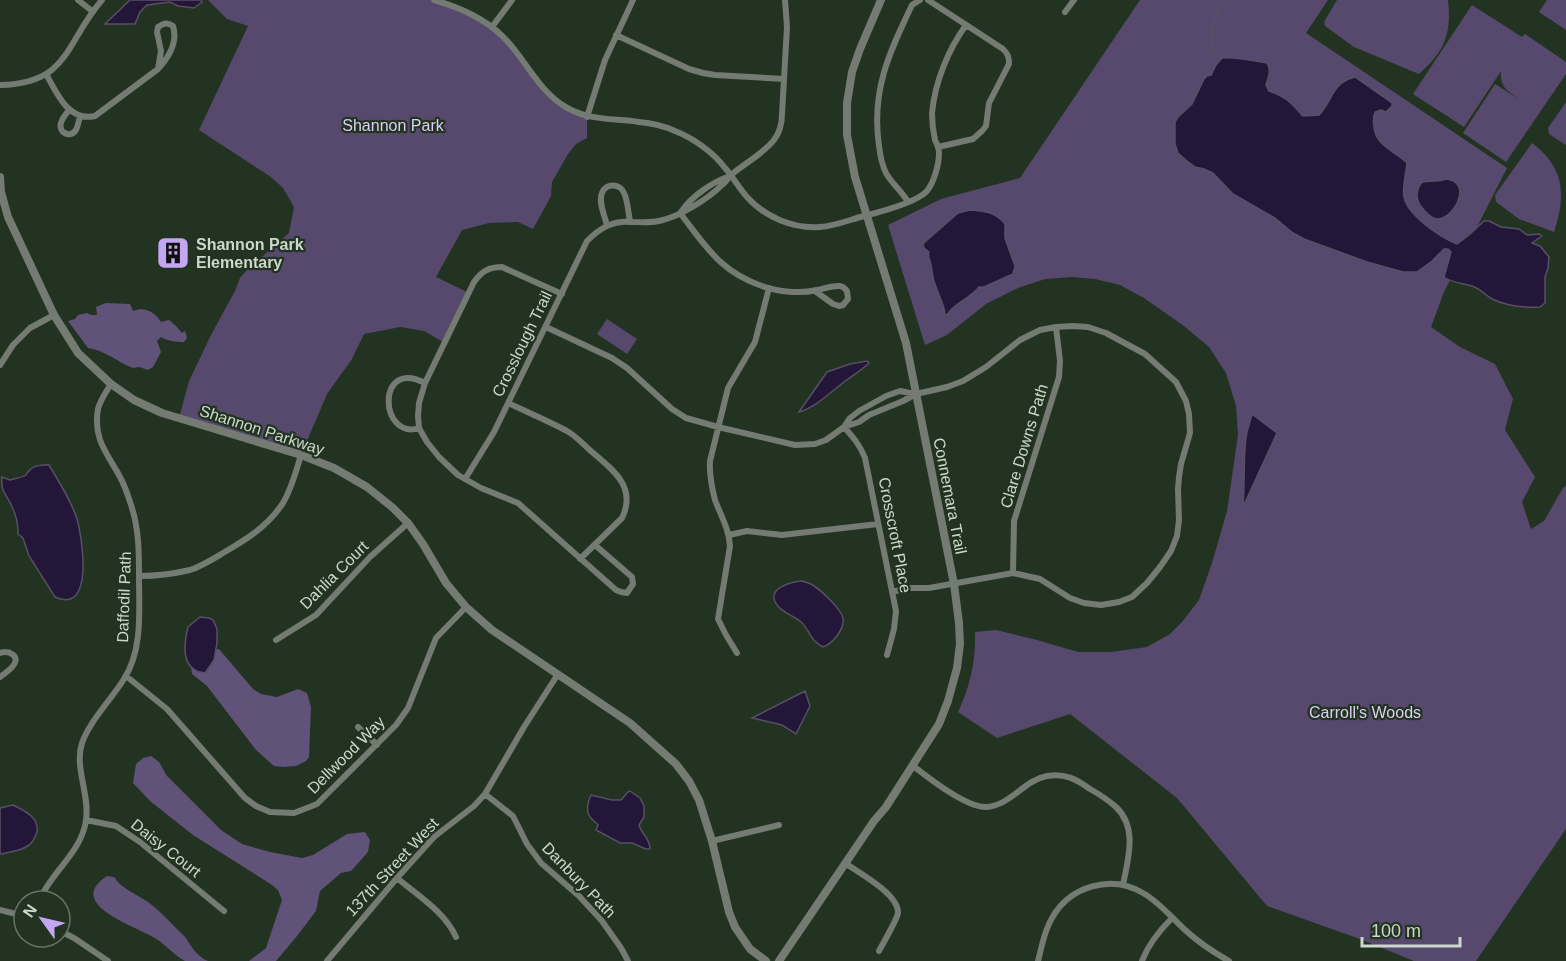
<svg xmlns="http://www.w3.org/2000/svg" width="1566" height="961" viewBox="0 0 1566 961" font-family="Arial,sans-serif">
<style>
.green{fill:#57496d}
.forest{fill:#615279}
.water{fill:#241638;stroke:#575064;stroke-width:1.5}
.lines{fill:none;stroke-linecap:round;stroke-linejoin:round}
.stream{stroke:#575064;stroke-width:2}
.minor{stroke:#737b72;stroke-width:6}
.tertiary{stroke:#737b72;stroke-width:8}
.labels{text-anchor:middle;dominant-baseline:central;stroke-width:4.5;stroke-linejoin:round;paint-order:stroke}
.park-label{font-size:16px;fill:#dccef5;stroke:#223321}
.poi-label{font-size:16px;font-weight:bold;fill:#cdd8cc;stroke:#223321;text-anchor:start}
.street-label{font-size:16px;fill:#cdd8cc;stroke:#223321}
</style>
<rect width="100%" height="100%" fill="#223321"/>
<path class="green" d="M208,0h225l59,27 58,68 37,22v21l-11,6 -8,10 -16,28 -1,14 -18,33 -15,-7 -29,1 -27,7 -26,47 33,16 -24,50 -21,-12 -24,-4 -36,7 -12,25 -25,35 -26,61 -122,-37 10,-37 22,-46 24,-44 5,-13 7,-8 42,-37 5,-26 -11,-19 -12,-11 -72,-47 49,-104 -21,-7z
M1140,0h188l-22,33 201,135 -63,124 -13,35 29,20 35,17 18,35 -8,31 30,47 -13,25 9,27 13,-8 19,-33 3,-2v343l-90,132h-62l-54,-22 -93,-33 -90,-108 -107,-84 -73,24 -39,-26c12,-25 18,-52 17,-80l21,-2 41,10 41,12h33l36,-5 23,-13 12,-12 17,-22 13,-37 15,-52 11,-76 -2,-29 -10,-33 -17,-26 -25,-21 -40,-28 -24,-13 -25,-6 -23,-2 -27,2 -27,9 -32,16 -39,31 -22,10 -37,-120 53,-26 79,-21z
M1337,0h111c4,34 -4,52 -29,74l-65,-27 -29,-21 -1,-4z
M1547,0h19v30l-27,-18z
M1472,5l50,32 3,-3 41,28v12l-60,88 -43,-29 32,-49 24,15c-11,-9 -19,-10 -18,-28l-37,56 -51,-33z
M1566,102v43l-17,-11 -1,-6z
M1532,143c33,25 34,52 22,89l-35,-13 -23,-17 -1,-7z
M607,319l30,20 -10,15 -30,-20z"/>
<path class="forest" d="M106,303l24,1 3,7c11,-5 22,1 28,11l8,-2 7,6 6,7 3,-2 2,7 -3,4c-8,0 -17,-1 -23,-5l-4,4 4,11 -8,15 -5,3 -9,-3 -6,1c-16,-6 -28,-18 -45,-20l-20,-27 7,-2 3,-4 9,-2 4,2h6l-1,-8z
M219,649l34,40 8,5 16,3 21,-8 9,4 4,14 -2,50 -3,4 -10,5 -13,1 -9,-1 -18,-16 -49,-64 -15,-12 -1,-7c8,-13 13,-15 28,-18z
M151,756l8,6 8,14 54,54 21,14 28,8 32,6 11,-3 34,-21 18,-2 5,8 -2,12 -17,19 -10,2 -21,18 -4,20 -19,25 -21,25h-27l17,-13 16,-48 -4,-10 -6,-5 -79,-50 -43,-34 -17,-18 3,-19 7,-6z
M107,876l7,1c9,13 21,16 34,25 11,8 21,19 31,29 12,10 12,22 29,30 -6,0 -17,0 -23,0 -9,-4 -21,-18 -30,-23 -20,-12 -91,-34 -48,-62z"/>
<path class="water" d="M130,0h71l1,2 -8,6 -16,-2 -8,-4 -23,3 -7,7 -5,12h-30z
M1222,58c11,-1 34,3 45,5 5,8 1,14 -1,22l3,6c18,6 22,12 34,25l16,-1c14,-14 12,-32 36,-38l37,26v3l-6,6 -5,-2 -6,2c-2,5 -2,9 -1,15 2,20 22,24 33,36 -1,9 -5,26 -3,34 3,18 37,41 53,47l12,-9 15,-14h5l12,6 18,2 8,6 12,-1 3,2 -10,7 8,3 9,11 -1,11 -3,9v26l-5,4c-16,1 -33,-1 -48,-8 -7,-4 -11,-10 -20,-13 -10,-3 -20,-3 -28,-9l7,-25 -3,-3h-4l-12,12 -15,11h-14l-36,-10 -63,-23 -11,-6 -18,-15 -42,-24 -20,-21 -9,-4 -9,-2 -8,-6 -9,-8 -3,-9v-22l3,-5 14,-13 12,-25 3,-3 4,-1 5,-10z
M1445,179c27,1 12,37 -6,40 -7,1 -15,-8 -19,-14 -5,-7 -3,-15 1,-22 8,-4 16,0 24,-4z
M970,210c15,1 25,2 35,14v14l10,28 -2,8 -29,13h-5c-9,12 -24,15 -32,28l-2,-1c-1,-11 -8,-22 -11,-33 -2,-7 -2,-14 -4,-20 -2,-8 -2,1 -1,-9l-5,-4 -1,-4 3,-3 32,-28z
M867,361l2,2c-9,9 -21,15 -30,23 -13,10 -25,22 -40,26l28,-40 23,-8z
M1252,414l25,19 -34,74c2,-23 0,-46 3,-69 1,-8 4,-16 6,-24z
M43,465h6c10,17 22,35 28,54 5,18 18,96 -22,78l-26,-41 -6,-18 -5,-4c0,-9 -1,-17 -5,-25 -5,-14 -13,-16 -11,-32l8,3c5,-2 12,-2 16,-5 1,-1 1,-3 3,-4 3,-5 8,-5 14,-6z
M802,581c3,1 6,2 9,3 9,5 30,25 32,34 1,7 -2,12 -6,18 -4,5 -8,9 -14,11 -14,-7 -13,-17 -22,-25 -7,-6 -18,-9 -24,-17 -12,-16 13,-23 25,-24z
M200,617l9,1 4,2 4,9v14l-3,17 -9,13c-4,-1 -7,-1 -10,-3 -14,-8 -10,-31 -7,-43z
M805,691l5,15 -14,28 -14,-9 -30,-7z
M630,791l10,7 4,8v11l-5,8c3,10 11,13 11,24h-4l-14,-6h-12l-24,-13 2,-5c-2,-3 -5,-4 -7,-7 -6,-6 -3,-17 0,-23l21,5h9l7,-8z
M13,805c12,6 26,12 24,27 -2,6 -6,13 -11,15 -7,4 -17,5 -24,7h-2v-46z"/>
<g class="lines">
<path class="stream" d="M1222,58c-2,-2 -6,-3 -8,-6 -9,-11 4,-39 9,-52"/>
<path class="minor" d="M78,0l14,11
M434,0c28,8 55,20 74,42 18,20 30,46 53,62 24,17 51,14 78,18 12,1 25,4 36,9 18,7 38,21 50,37 8,9 14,20 22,29 18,20 46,32 73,30 15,-1 29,-7 44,-11 16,-4 52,-13 63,-25 7,-9 12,-26 12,-38 0,-5 -2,-9 -4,-13 -2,-9 -3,-18 -3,-27 3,-31 16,-63 34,-88
M928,0l75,49c5,5 6,8 6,15l-20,39 -3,23 -4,5 -9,8 -35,8
M1065,12l9,-12
M492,27l20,-27
M616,35l73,34 14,4 12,2 69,4
M46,74c11,19 22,48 49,42l63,-47c11,-12 20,-27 15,-43 -6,-4 -9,-3 -15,1l-1,5 4,19 -3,18
M0,85c70,-2 64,-41 102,-85
M69,110c-3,4 -7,8 -8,13 -3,9 9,16 15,7 2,-4 3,-10 4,-14
M587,117l18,-57 28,-60
M908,202c-6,-11 -17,-19 -22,-29 -4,-8 -6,-19 -7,-27 -8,-55 10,-93 33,-141l8,-5
M681,212c11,-16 31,-30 49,-36
M680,213c25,32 40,59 82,73 16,6 38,8 55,4 7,-1 15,-5 23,-4 5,1 4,2 7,5l1,8 -5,6 -4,1 -6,-2 -18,-13
M607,226c-2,-10 -9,-24 -5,-33 4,-11 19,-9 22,0 4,8 4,19 6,28
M562,294l-60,-27c-13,0 -20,4 -28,15l-49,101 -6,20 -1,13 1,12 8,14 12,15 19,18 23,13 37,15 98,87 5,2 6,1 6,-9 -1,-7 -37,-32
M546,327l66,31 15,10 45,41 14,9 32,9 77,18 20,-1 11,-4 18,-13 6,-9 9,-7 27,-15 14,-5 15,3
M0,365l13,-20 17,-17 24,-13
M508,403c19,9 40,18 59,28 9,5 17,14 25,21 21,18 45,35 30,66l-42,41
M844,427l15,-5 10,-7 34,-14 13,-7 31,-7 16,-6 23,-14 34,-27 20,-10 16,-3 17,-1 15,1 18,6 39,21 31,28 10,19 3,13 1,19 -9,31 -2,13 -1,12 1,31 -2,16 -6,15 -11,16 -13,16 -15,14 -13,5 -18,3 -17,-2 -14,-5 -30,-19 -27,-6 -84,15h-21l-16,4
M844,427c9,10 16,18 21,31l31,153 -2,18 -7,26
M419,428c-39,13 -44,-71 6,-45
M465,479l29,-47 93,-191c13,-13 26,-21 45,-19 9,0 18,1 27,-1 20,-4 49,-22 63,-36 4,-3 6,-7 9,-10 14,-12 32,-21 43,-35 6,-8 8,-17 8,-26l5,-87 -2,-27
M729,535l18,-4 35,4 96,-11
M1013,573l1,-52 45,-144 1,-16 -4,-34
M139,576c18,0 34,-2 51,-6 12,-4 23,-11 33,-17 24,-14 45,-27 60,-50 9,-15 13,-32 18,-48
M276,640l40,-25 54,-58 38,-34
M0,653c9,-3 21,3 13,13 -3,4 -9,8 -13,11
M737,653l-11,-18 -8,-16 12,-73c-1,-17 -9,-30 -15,-46 -3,-12 -6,-26 -5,-39l18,-73 27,-46 14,-54
M126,676l41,33 78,89 11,8 14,6 24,1 23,-9 79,-79 12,-17 28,-70 30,-31
M358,727l19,18
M912,765c17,13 54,43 75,42 24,-2 37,-27 60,-31 18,-3 29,3 43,13 9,5 18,11 26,18 22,21 12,52 7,78
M485,794l28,22 14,28 14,19 38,33 23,25 19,27 7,13
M86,820l30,6 24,16 84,69
M712,841l67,-16
M845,863c14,10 54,31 53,50 -1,7 -15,30 -19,38
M397,878c20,17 48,34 59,59
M39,901c12,-29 43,-49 47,-81 4,-26 -12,-52 -4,-77 9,-24 29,-43 42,-64 19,-29 15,-69 15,-102 0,-24 0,-49 -8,-72 -3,-10 -7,-21 -12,-30 -13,-23 -26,-37 -21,-66 2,-9 8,-17 13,-25
M0,910l24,6
M60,931l14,7 34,23
M327,961l70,-83 37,-41 40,-31 11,-12 39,-67 34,-53
M1038,961c4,-15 6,-30 14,-43 18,-32 59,-44 91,-25 16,9 28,24 41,36 14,13 29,23 45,32
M1142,961c6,-16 18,-31 30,-43"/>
<path class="tertiary" d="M0,177l1,15 7,25 46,98 24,38 33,31 23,16 28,13 139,42 33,13 33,19 25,20 16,16 15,21 23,39 20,24 26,23 138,93 46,41 13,17 10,19 13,41 17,71 6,15 15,22 16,12
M779,961l95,-140 12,-14 53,-83 9,-23 9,-33 3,-24 -1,-21 -5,-39 -48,-241 -51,-166 -8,-42v-32l5,-31 8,-23 21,-49"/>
</g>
<defs>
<g id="building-square" transform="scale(1.725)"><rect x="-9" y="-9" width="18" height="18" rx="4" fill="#c3a7f2" stroke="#223321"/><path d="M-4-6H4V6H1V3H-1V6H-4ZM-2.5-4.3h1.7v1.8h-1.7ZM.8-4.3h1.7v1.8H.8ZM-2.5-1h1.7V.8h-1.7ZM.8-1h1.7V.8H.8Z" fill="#111"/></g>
</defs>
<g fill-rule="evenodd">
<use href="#building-square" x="173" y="253"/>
</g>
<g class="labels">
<g class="park-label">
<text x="393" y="125">Shannon Park</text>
<text x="1365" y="712">Carroll's Woods</text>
</g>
<g class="poi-label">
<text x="196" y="244">Shannon Park<tspan x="196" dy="18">Elementary</tspan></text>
</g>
<g class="street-label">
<text transform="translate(522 344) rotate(-64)">Crosslough Trail</text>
<text transform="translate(262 430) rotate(18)">Shannon Parkway</text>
<text transform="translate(1024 446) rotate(-73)">Clare Downs Path</text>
<text transform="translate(950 496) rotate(79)">Connemara Trail</text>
<text transform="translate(895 535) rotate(79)">Crosscroft Place</text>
<text transform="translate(334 575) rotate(-45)">Dahlia Court</text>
<text transform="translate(124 597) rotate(-88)">Daffodil Path</text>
<text transform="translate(346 755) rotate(-45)">Dellwood Way</text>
<text transform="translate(166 848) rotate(38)">Daisy Court</text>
<text transform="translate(392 867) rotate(-47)">137th Street West</text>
<text transform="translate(579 880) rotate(46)">Danbury Path</text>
</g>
</g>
<g transform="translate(42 919) rotate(304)"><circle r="28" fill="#223321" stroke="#667565" stroke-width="1.5"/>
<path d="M0-4.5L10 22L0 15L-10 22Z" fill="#c3a7f2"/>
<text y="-9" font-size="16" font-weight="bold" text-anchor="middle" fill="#cdd8cc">N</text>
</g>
<path d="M1362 937v9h98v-9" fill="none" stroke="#cdd8cc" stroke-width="3"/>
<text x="1371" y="937" font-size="18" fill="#cdd8cc" stroke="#223321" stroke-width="4.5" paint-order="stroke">100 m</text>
</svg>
